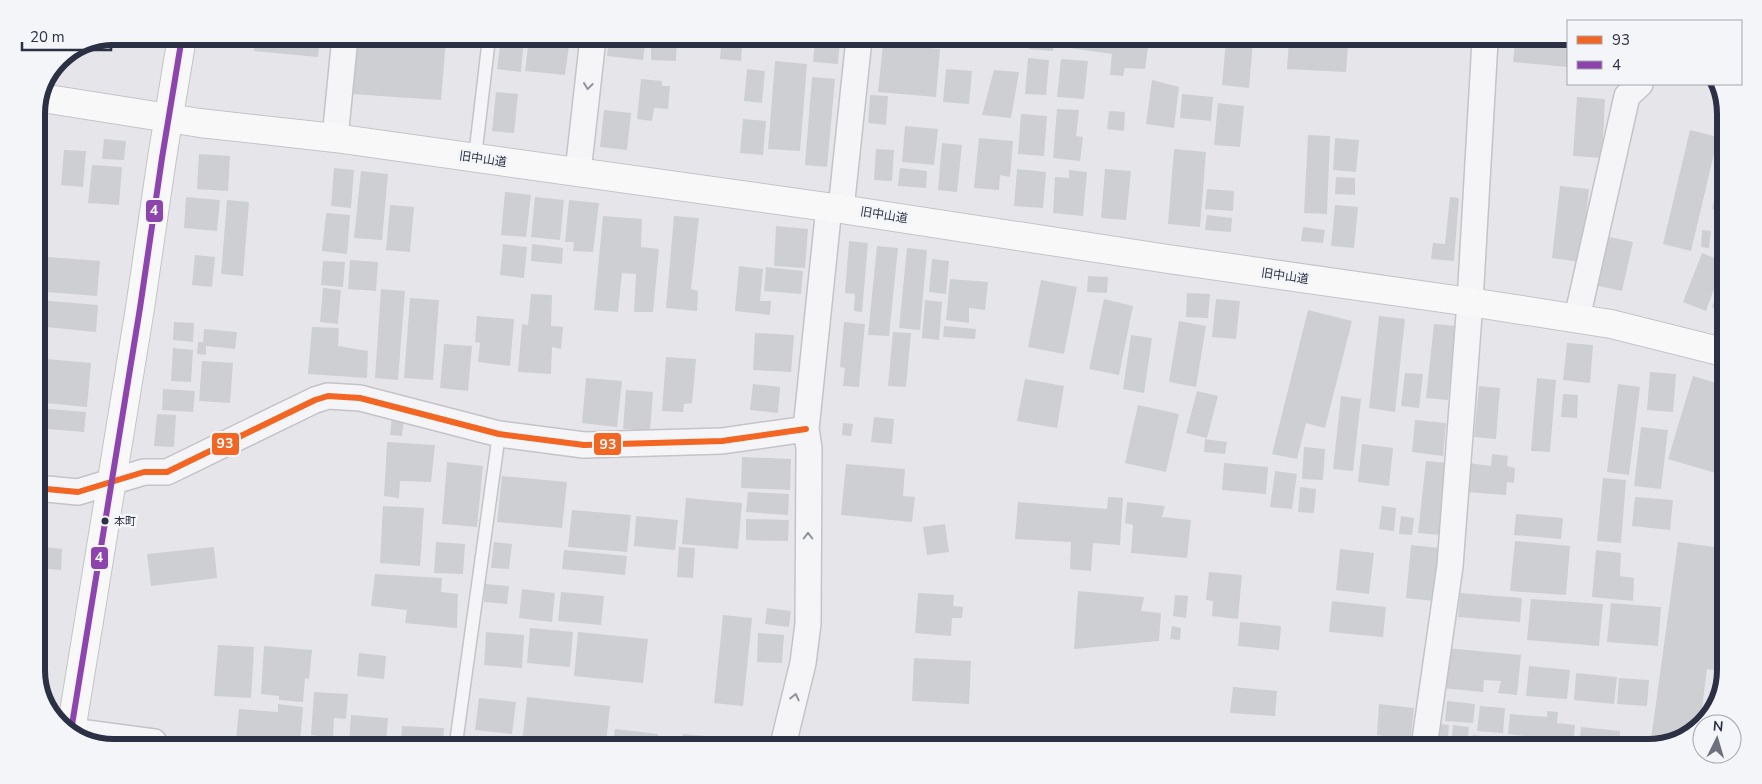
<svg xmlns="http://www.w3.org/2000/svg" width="1762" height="784" viewBox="0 0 1762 784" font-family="'Nunito Sans','Noto Sans JP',sans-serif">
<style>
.building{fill:#cecfd3}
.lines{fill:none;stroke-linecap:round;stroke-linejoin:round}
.lane-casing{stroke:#c4c4c8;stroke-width:15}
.street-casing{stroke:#c4c4c8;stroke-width:28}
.secondary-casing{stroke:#c4c4c8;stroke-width:30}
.lane{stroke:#f5f5f7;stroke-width:12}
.street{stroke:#f5f5f7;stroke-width:25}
.secondary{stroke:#f8f8f8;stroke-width:28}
.bus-1-casing{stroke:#f4f5f9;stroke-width:10}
.bus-2-casing{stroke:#f4f5f9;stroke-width:10}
.bus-1{stroke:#f26522;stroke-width:6}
.bus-2{stroke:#8e44ad;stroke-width:6}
.oneway{stroke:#90929e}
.bus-dot{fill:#2b3045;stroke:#f4f5f9;stroke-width:2}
.labels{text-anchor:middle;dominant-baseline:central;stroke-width:5;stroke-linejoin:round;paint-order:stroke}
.bus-label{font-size:11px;fill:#2b3045;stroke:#f4f5f9;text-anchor:start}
.street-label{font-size:12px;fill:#2b3045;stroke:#f4f5f9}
.rim{fill:none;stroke:#2b3045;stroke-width:6}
.line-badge{stroke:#f4f5f9;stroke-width:2}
.badge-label{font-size:14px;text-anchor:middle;font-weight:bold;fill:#fff}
</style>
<rect width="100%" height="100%" fill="#e6e6ea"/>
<path class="building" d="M255,37h65l-2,20 -64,-6z
M355,37h65l26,4 -5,59 -91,-6z
M501,38h23l-3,34 -24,-3z
M529,38h41l-5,37 -40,-4z
M609,38h37l-3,22 -36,-4z
M651,38h26l-1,23 -25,-1z
M723,39h22v4l-22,-2z
M815,39h25l-2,25 -25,-2z
M1030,40h24l-1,11 -24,-2z
M1063,40h49v14l-49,-7z
M1113,40h36l-4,29 -20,-1 -2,8 -13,-1z
M1226,40l27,1 -4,47 -27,-3z
M1289,41l59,4 -2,27 -59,-3z
M1371,41h91l1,3 -92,2z
M1515,41l53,1v25l-55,-5z
M883,44l57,5 -4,48 -58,-5z
M721,46l21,1 -1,14 -21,-2z
M1028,58l21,2 -3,35 -21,-1z
M1061,59l27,2 -4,38 -27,-2z
M775,61l32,3 -7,87 -32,-2z
M747,69l18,2 -3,32 -18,-2z
M946,69l26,2 -3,33 -26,-2z
M994,70l25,2 -8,46 -29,-3z
M812,77l23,2 -8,88 -22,-2z
M641,79l21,2v5h8l-2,23 -14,-1 -2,13 -15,-2z
M1152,80l27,7 -5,41 -28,-4z
M496,92l22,2 -4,39 -22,-2z
M1182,94l31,3 -2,24 -31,-3z
M870,95l18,1 -2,29 -18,-2z
M1577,97l28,2 -3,59 -29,-2z
M1218,103l26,3 -4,41 -26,-2z
M1724,104l2,6 -1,10h-3z
M1057,109l22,1 -3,26 7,1 -3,24 -27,-3z
M604,110l27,3 -4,37 -27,-3z
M1109,111l16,1 -1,19 -17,-2z
M1021,114l26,2 -3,40 -26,-2z
M743,119l23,2 -3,34 -23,-2z
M905,126l33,3 -4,36 -32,-3z
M1690,130l28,7 -27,114 -28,-7z
M1308,135l22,1 -3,78 -23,-1z
M979,138l34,3 -3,36 -10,-2 -1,15 -25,-2z
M1335,138l24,2 -3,32 -23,-2z
M104,139l22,2 -2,19 -22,-1z
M942,143l20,2 -5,47 -19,-2z
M876,149l18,1 -2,31 -18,-1z
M1174,149l32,3 -6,75 -32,-3z
M64,150l22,1 -3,36 -22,-2z
M199,154l31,2 -2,35 -31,-2z
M92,165l30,2 -3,38 -31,-2z
M1724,165h1v47l-13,-3z
M334,168l20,2 -3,38 -20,-2z
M900,168l27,3 -1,17 -28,-2z
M1017,169l29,3 -3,36 -29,-2z
M1105,169l26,2 -5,49 -25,-2z
M1069,170l18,2 -4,44 -30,-3 2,-36 14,1z
M361,171l27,3 -6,66 -28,-2z
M1336,177l19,1v17l-20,-1z
M1560,186l29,3 -8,73 -29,-4z
M1207,189l27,2 -1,20 -28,-2z
M505,192l26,3 -5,42 -25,-2z
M186,197l34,3 -3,31 -33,-3z
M535,197l29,3 -4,40 -29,-3z
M1450,197l9,1 -5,63 -23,-2 2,-16 12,1z
M227,200l22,2 -6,74 -22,-2z
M569,200l30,3 -6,49 -20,-1 1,-9h-9z
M390,205l24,2 -4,45 -24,-2z
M1335,205l23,2 -4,41 -23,-2z
M326,213l24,2 -3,39 -25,-3z
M1207,215l25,3 -1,14 -26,-2z
M603,216l39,3 -1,28 18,2 -6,63h-19l2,-38 -14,-1 -4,39 -24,-2z
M674,216l25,2 -8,71 7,2 -1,20 -31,-3z
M776,226l32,3 -3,39 -31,-2z
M1303,227l22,3 -2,13 -22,-2z
M1702,230l9,1 -2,17 -8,-1z
M1605,236l28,6 -11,49 -28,-6z
M849,241l19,2 -6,69 -8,-1 1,-17 -10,-1z
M503,244l24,3 -3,31 -24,-3z
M532,244l31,4 -1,16 -31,-3z
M877,246l21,2 -9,88 -21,-1z
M907,248l20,2 -7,80 -21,-2z
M1702,253l22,9 -18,49 -23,-9z
M195,255l20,2 -3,30 -20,-2z
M48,257l52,4 -3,35 -51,-4z
M932,259l17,2 -3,33 -17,-2z
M350,260l28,2 -2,29 -28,-2z
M323,261l22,1 -2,25 -22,-2z
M739,266l24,3 -3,32h11l-1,14 -35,-4z
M766,267l37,4 -2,23 -37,-3z
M1088,276l20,1 -1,16 -20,-1z
M1724,276v36l-12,-5z
M950,279l38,3 -3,28 -16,-2v15l-23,-3z
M1041,280l36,7 -13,67 -36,-7z
M323,288l18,2 -3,34 -18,-2z
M381,289l24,2 -7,89 -23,-2z
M1187,293l23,1 -2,24 -22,-1z
M531,294l21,1 -1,31 12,1 -2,22 -9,-2 -1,27 -33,-2 4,-48 6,1z
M410,298l29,2 -6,80 -29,-2z
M1104,299l29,7 -14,69 -30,-6z
M1216,299l24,2 -4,38 -24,-2z
M38,300l60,5 -2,27 -60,-6z
M925,300l17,2 -3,38 -17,-2z
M1308,310l44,11 -27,107 -19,-5 -9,36 -25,-5z
M477,316l37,3 -4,47 -32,-4 2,-19 -5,-1z
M1379,316l26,3 -10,93 -26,-4z
M1179,321l27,5 -10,61 -27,-5z
M174,322l20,1 -1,19 -20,-2z
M844,322l21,2 -6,63 -16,-1 2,-18 -5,-1z
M1434,324l22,2 -8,74 -22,-2z
M944,326l32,3 -1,10 -32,-2z
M312,327l27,1 -1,18 30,5 -1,27 -59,-4z
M204,329l33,3 -2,17 -29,-3v9l-9,-1 1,-12h5z
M893,332l18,1 -5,54 -18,-1z
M755,333l39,2 -3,37 -38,-2z
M1131,335l21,3 -8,55 -21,-4z
M1567,343l26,2 -3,38 -27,-3z
M444,344l28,2 -4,45 -28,-3z
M173,348l20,2 -2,32 -20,-1z
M666,357l30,2 -4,44 -8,1 -1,8 -21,-1z
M36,358l55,5 -4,44 -51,-5z
M202,361l31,2 -3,40 -31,-2z
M1650,372l26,2 -3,38 -26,-2z
M1405,373l18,1 -4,34 -18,-2z
M1693,376l30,9 -1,90 -54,-16z
M586,378l36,3 -5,46 -35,-4z
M1537,378l19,2 -6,72 -19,-1z
M1025,379l39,7 -7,42 -40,-7z
M753,384l27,3 -2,26 -28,-3z
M1618,384l22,3 -11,88 -22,-3z
M1479,386l21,2 -4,51 -22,-2z
M163,389l32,2 -2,21 -31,-2z
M626,390l27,2 -3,39 -27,-2z
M1197,391l21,5 -11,42 -21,-5z
M1563,394l15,1 -1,23 -16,-1z
M1341,396l20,3 -8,72 -20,-2z
M1138,405l41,9 -13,58 -41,-9z
M36,408l50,4 -2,20 -48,-4z
M157,414l19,1 -2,32 -20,-1z
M392,417l12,1 -2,18 -12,-1z
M874,417l20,2 -2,25 -21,-2z
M1415,420l31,3 -3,33 -31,-4z
M843,423l10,1 -2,12 -9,-1z
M1641,427l27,3 -7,59 -27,-3z
M1205,439l22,3 -2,12 -21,-2z
M387,442l48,3 -4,37 -31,-1 -1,17 -15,-2z
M1362,444l31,4 -4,38 -31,-4z
M1304,447l21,2 -2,31 -21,-1z
M1492,454l16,2 -1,10 8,2 -1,15 -7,-1 -1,13 -39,-3 2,-29 22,3z
M742,457l49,2 -1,31 -49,-2z
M1426,461l22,2 -8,72 -22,-2z
M447,462l36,4 -6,61 -35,-3z
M1224,463l44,4 -2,27 -44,-4z
M846,464l59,5 -2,27 12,1 -3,25 -71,-7z
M1275,471l22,3 -5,35 -22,-2z
M502,476l65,6 -5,46 -65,-6z
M1603,478l23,2 -5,63 -24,-2z
M1300,487l16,2 -2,24 -16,-1z
M748,492l41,2 -1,21 -42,-3z
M1108,497l15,1 -3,47 -27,-2 -2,28 -21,-2 1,-27 -56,-3 3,-37 89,7z
M1635,497l38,3 -3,30 -38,-4z
M686,498l56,5 -4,46 -56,-5z
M1127,502l38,4 -3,11 29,3 -4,38 -56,-5 2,-28 -8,-2z
M383,506l41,2 -4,58 -40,-3z
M1382,506l14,2 -2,23 -15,-2z
M572,510l59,5 -4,37 -59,-5z
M1516,514l47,4 -2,21 -47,-4z
M636,516l42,4 -3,30 -41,-4z
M1401,516l13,2 -2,17 -13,-1z
M746,519l43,1 -1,21 -42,-1z
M945,524l4,28 -22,3 -4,-28z
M1515,541l55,5 -4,49 -56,-4z
M436,542l29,2 -2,30 -29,-1z
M494,542l18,2 -3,25 -18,-1z
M1678,542l43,6 -1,123 -13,-2 -7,55 -9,10 -41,13z
M1411,545l29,3 -6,53 -28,-3z
M36,546l26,3 -1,21 -25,-2z
M214,547l3,31 -66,8 -4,-32z
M679,547l16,1 -2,30 -16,-1z
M1340,549l34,4 -5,41 -33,-4z
M564,550l63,6 -2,19 -63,-6z
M1596,550l25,3 -1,23 14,2 -1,23 -41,-4z
M1209,572l33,3 -4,44 -26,-3 1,-15 -7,-1z
M375,574l67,4 -1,14 17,2 -1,34 -52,-5 2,-13 -36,-4z
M485,584l24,2 -2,18 -23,-2z
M522,589l33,4 -3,29 -33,-4z
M1078,591l66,6 -3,14 20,2 -2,28 -85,8z
M561,592l43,4 -3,29 -43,-4z
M918,593l36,2 -1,11 10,1 -1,11h-10l-1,18 -36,-3z
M1460,593l62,5 -2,24 -62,-5z
M1175,595l13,1 -2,22 -13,-2z
M1531,599l72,5 -4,42 -72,-6z
M1332,601l54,6 -3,30 -54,-5z
M1611,603l50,4 -3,39 -51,-4z
M767,608l24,3 -2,16 -24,-3z
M723,615l29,3 -9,88 -29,-3z
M1240,622l41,4 -2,24 -41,-4z
M1172,626l9,2 -1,12 -10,-1z
M530,628l43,4 -3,35 -43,-4z
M486,632l38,3 -2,33 -38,-3z
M578,632l70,7 -5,44 -69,-7z
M758,633l26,2 -2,28 -25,-1z
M218,645l36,2 -3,51 -37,-2z
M264,646l48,4 -3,29 -4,-1 -2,24 -24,-2v-4l-18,-2z
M1446,648l75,7 -4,40 -19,-2 3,-12 -17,-1 -1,12 -41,-4z
M359,653l27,3 -2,23 -27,-3z
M914,658l57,3 -2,43 -57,-3z
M1529,666l41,4 -3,29 -41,-3z
M1576,673l41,4 -3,27 -40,-4z
M1619,678l30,2 -2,26 -30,-2z
M1233,687l44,4 -2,25 -45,-3z
M1714,687h6v12l-8,10z
M314,692l34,2 -2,25 -12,-1 -1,20 -22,-3z
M527,697l83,9 -4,38h-84z
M479,698l37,4 -4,32 -37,-4z
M1447,701l28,3 -2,19 -28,-2z
M278,704l25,3 -3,36 -64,-4 3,-30 39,3z
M1379,704l35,4 -4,37 -20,-1v-7l-13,-2z
M1480,706l25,2 -2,25 -26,-2z
M1547,711l11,1 -1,11 18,2 -2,22h-50l1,-11 -16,-2 2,-20 37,3z
M351,715l37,3 -2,25h-37z
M1438,724l11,1 -2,22h-12z
M1453,725l16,2 -2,20h-16z
M402,726l42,2 -1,15h-42z
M1581,727l39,4 -1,17 -40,-1z
M615,729l43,5 -1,10h-44z
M683,734l45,4 -1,6h-44z
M1473,735l31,4 -1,8h-31z
M307,739l21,1v3h-21z"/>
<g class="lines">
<g class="lane-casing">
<path id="lane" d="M475,157l14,-119
M456,743l43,-309"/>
</g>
<g class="street-casing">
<path id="street" d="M335,138l10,-101
M578,172l15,-134
M841,209l18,-170
M1577,318l50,-222 13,-12
M36,488l42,4 66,-20h23l148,-72 13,-4 32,2 139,36 85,11 138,-4 84,-12
M71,731l83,11
M783,745l20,-82 5,-39 1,-176 -3,-19 23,-222
M1424,747l26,-181 20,-264 15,-261"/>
</g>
<g class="secondary-casing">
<path id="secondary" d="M42,98l158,25 135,15 506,71 327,50 302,43 141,22 112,28
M71,731l69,-423 22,-150 20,-121"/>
</g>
<use href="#lane" class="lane"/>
<use href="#street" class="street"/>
<use href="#secondary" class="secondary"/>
<g class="bus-1-casing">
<path id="bus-1" d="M36,488l42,4 66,-20h23l148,-72 13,-4 32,2 139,36 85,11 138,-4 84,-12"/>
</g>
<g class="bus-2-casing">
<path id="bus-2" d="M71,731l69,-423 22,-150 20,-121"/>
</g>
<use href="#bus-1" class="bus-1"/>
<use href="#bus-2" class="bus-2"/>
</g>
<defs><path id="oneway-chevron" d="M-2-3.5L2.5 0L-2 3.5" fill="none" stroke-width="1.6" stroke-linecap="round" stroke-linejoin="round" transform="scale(1.25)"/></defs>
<g class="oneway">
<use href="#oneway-chevron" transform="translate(588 86) rotate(97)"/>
<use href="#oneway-chevron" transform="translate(808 536) rotate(-90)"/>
<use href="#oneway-chevron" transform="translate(795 697) rotate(-77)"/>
</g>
<circle class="bus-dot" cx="105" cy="521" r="4.5"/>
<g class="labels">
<g class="bus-label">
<text x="114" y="521">本町</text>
</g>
<g class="street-label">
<text transform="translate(483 159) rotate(8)">旧中山道</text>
<text transform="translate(884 215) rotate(9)">旧中山道</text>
<text transform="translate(1285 276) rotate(8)">旧中山道</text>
</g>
</g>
<path d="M0 0H1762V784H0ZM114 45H1648A69 69 0 0 1 1717 114V670A69 69 0 0 1 1648 739H114A69 69 0 0 1 45 670V114A69 69 0 0 1 114 45Z" fill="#f4f5f9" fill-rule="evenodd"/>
<path class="rim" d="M114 45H1648A69 69 0 0 1 1717 114V670A69 69 0 0 1 1648 739H114A69 69 0 0 1 45 670V114A69 69 0 0 1 114 45Z"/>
<g class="line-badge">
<rect x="145" y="199" width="19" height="24" rx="5" fill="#8e44ad"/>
<rect x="211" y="432" width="29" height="24" rx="5" fill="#f26522"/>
<rect x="593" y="432" width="29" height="24" rx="5" fill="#f26522"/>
<rect x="90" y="546" width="19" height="24" rx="5" fill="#8e44ad"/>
</g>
<g class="badge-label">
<text x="154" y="215">4</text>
<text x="225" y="448">93</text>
<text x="608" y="449">93</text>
<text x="99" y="562">4</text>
</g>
<rect x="1567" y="20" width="175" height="65" fill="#f4f5f9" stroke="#a4a6b1"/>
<rect x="1577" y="36" width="25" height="8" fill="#f26522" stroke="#a4a6b1"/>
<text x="1612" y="45" font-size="15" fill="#2b3045">93</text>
<rect x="1577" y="61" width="25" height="8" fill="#8e44ad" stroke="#a4a6b1"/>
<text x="1612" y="70" font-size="15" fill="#2b3045">4</text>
<g transform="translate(1717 739) rotate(5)"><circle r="24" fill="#f4f5f9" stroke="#a4a6b1"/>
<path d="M0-4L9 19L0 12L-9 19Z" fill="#6c707f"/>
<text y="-8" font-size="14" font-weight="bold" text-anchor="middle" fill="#2b3045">N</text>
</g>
<path d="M22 42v8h89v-8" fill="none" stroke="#2b3045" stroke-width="2.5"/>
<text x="30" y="42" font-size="15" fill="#2b3045" stroke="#f4f5f9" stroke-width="4" paint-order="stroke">20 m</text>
</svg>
